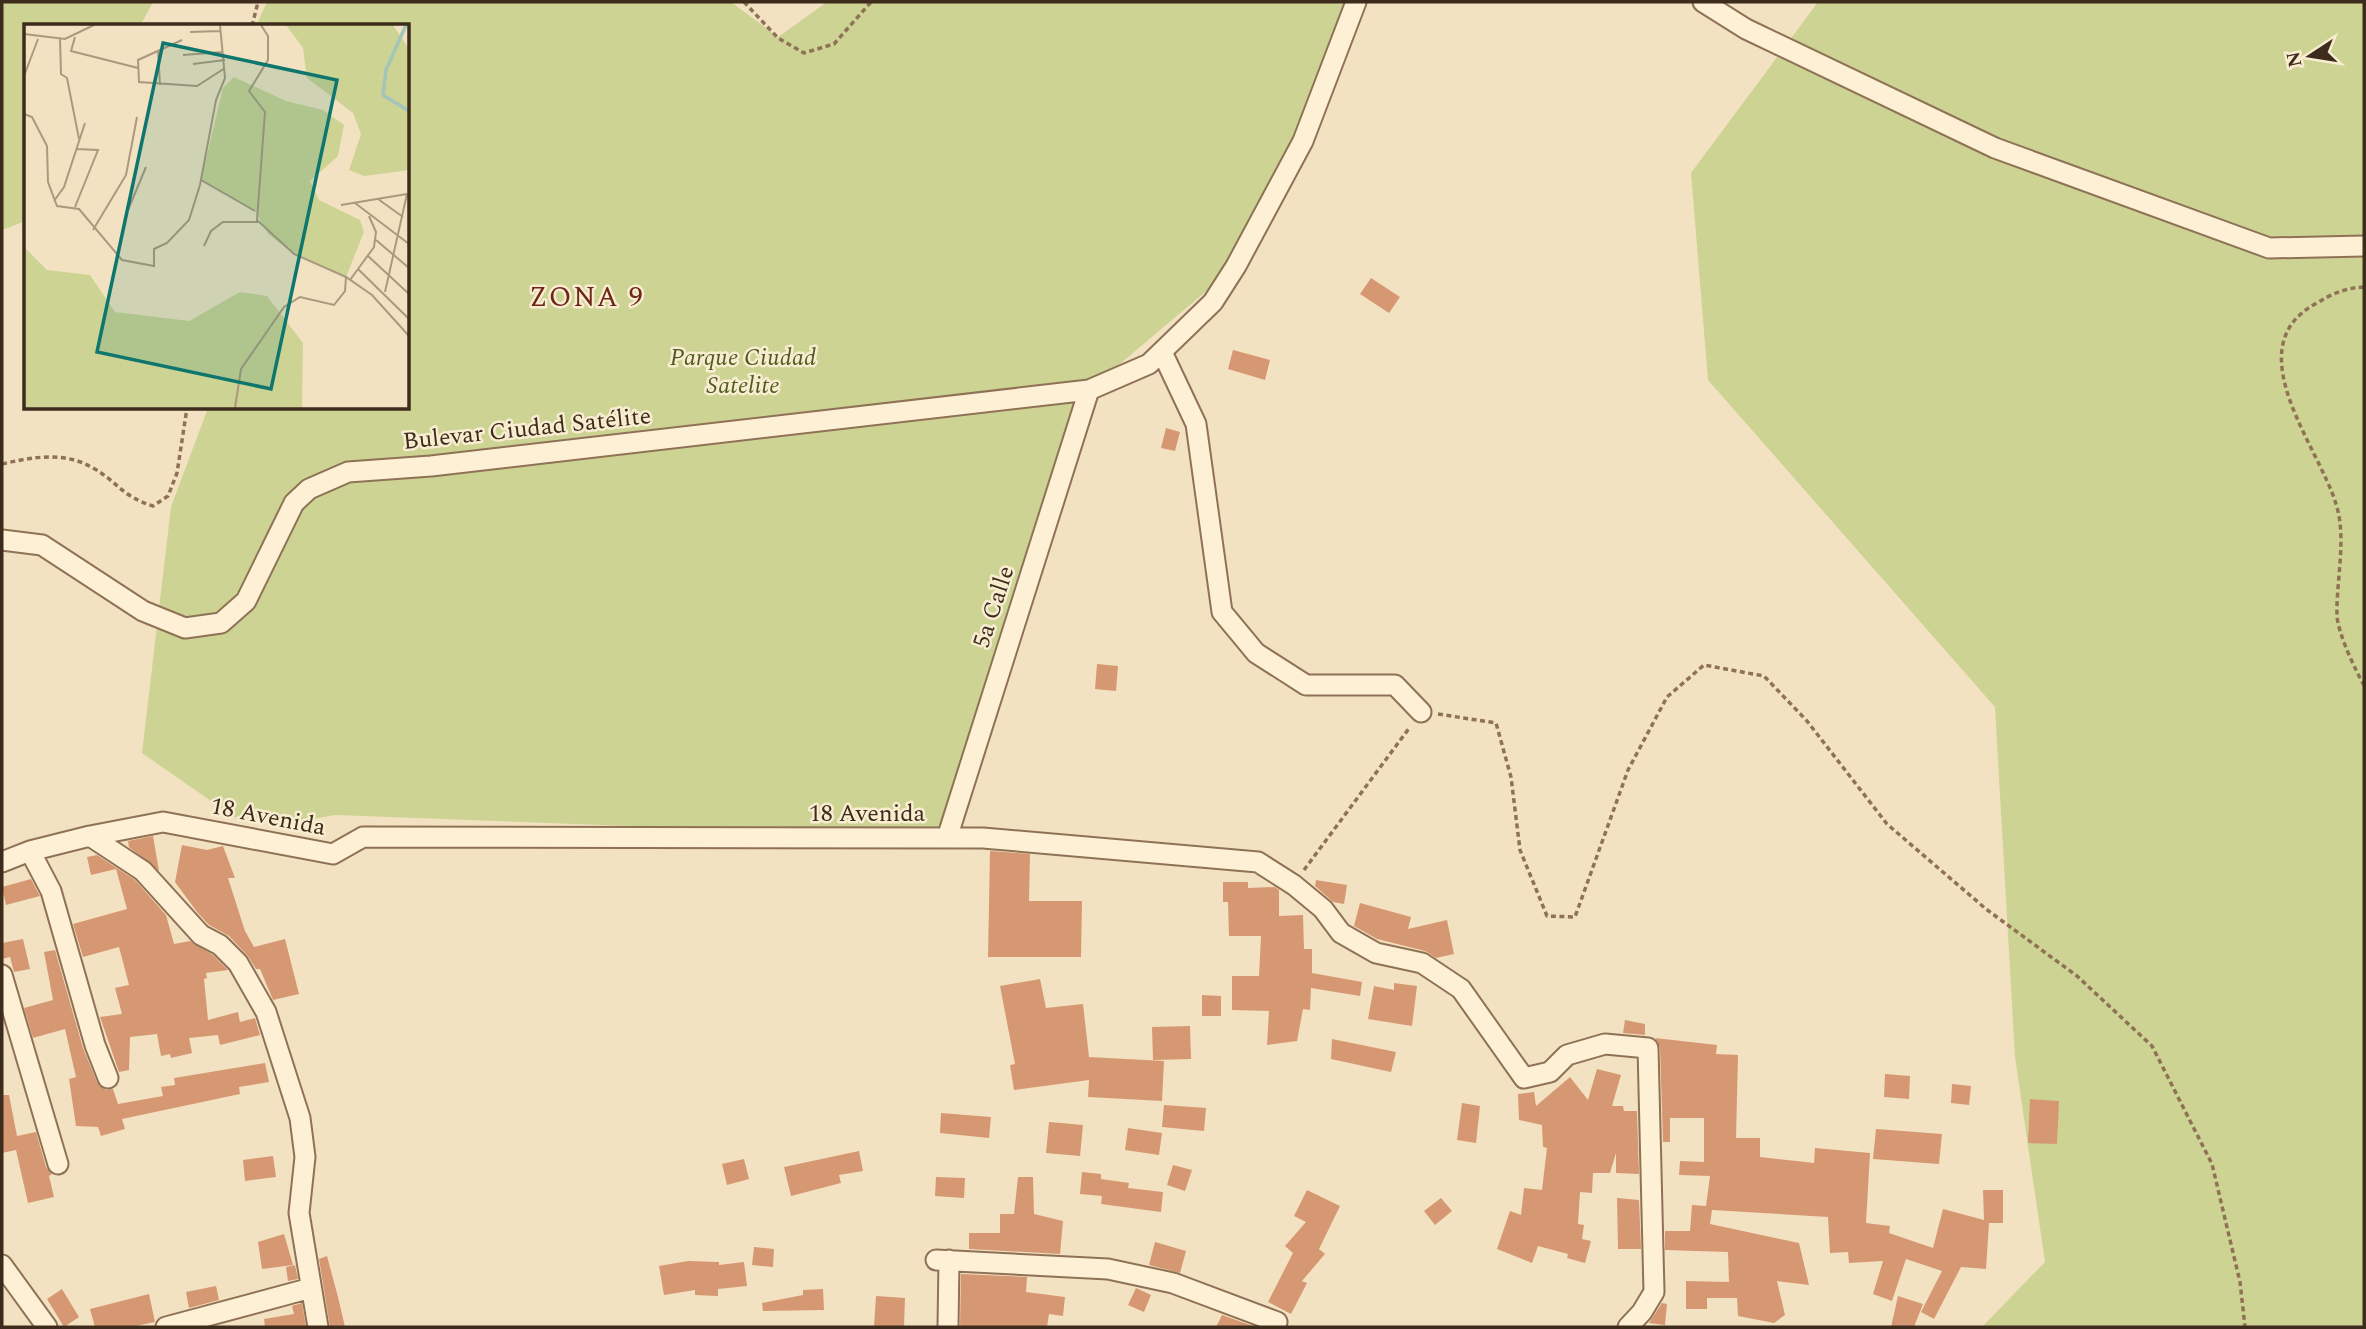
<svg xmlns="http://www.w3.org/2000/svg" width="2366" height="1329" viewBox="0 0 2366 1329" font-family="Spectral,serif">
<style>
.green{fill:#cdd393}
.building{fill:#d69872}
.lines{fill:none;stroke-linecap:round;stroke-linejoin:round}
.minor-casing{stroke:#8f7256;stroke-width:23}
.path{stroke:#8f7256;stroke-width:3.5;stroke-dasharray:5 3.5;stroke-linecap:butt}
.minor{stroke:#fdf0d5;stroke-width:19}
.labels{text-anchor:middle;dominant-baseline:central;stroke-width:5;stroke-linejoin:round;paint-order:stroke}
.park-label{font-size:24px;font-style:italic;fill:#4f5c20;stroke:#f9edd1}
.street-label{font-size:24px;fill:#3d2b1c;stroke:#f9edd1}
.quarter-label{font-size:28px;letter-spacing:2px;fill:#6f2616;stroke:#f9edd1}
.inset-river{fill:none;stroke:#a4c5ba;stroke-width:3.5}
.inset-road{fill:none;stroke:#aa997f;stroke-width:2}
.view{fill:#0f766e;fill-opacity:0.15;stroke:#0f766e;stroke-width:3.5}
.inset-edge{fill:none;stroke:#3d2b1c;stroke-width:3.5}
</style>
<rect width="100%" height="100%" fill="#f3e2c1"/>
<path class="green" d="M2,2h151l-13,24h-114v195l-24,9z
M267,2h464l47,35 49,-35h524l-8,41 -107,223 -147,124 -142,448 -612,-23 -28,5 -73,-3 -92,-64 29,-246 37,-99h200v-382h-152z
M1818,2h546v1325h-382l63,-65 -30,-205 -20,-350 -287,-327 -17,-207z"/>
<path class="building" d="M1371,278l29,19 -11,16 -29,-19z
M1233,350l37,10 -5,20 -37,-11z
M1166,428l14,4 -5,19 -14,-3z
M1097,664l21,2 -2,25 -21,-2z
M153,836l6,35 -30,-24 -1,-6z
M182,845l25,5 16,-4 12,32h-7l17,53 9,16 31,-8 14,55 -26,6 -13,-31h-4l-9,-14 -18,-19 -20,-11 -12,-13 -22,-30z
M990,851l40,3 -1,47h53l-1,56h-93z
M97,855l38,25 31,35 8,29 16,-3 23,14 15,15 -22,3 1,5 -3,1 4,41 30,-8 2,10 15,-4 5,17 -40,10 -2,-10 -29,3 3,15 -21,5 -1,-4 -9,2 -4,-22 -27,3 -1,33 -10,2 -19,-55 22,-3 -7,-26 14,-3 -10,-38 -36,10 -10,-33 54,-15 -11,-40 -25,6 -4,-18z
M31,879l9,17 -34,9 -4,-18z
M1316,880l31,5 -3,19 -11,-2 -18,-16z
M1223,882h25v6l27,-1 4,3v26l24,-1 1,34h8v24l50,9 -2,14 -49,-8 -1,22 -7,-1 -6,32 -30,4 2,-34 -37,-1v-34h27l2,-40h-32l-1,-34h-5z
M1360,903l51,14 -3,12 39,-9 7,34 -18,4 -11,-7 -48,-12 -23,-13z
M23,939l7,30 -16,3 -4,-15 -8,2v-16z
M55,950l28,98 14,34 9,8 7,-1 5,15 45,-8 -2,-9 14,-2 -1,-7 91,-15 4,19 -30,5 1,7 -118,25 3,10 -24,7 -3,-9 -22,-1 -7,-47 7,-2 -11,-48 -32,9 -9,-30 29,-8 -9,-48z
M1040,979l6,29 37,-4 6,53 75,4 -2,40 -74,-4 1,-17 -75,10 -4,-25 5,-1 -15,-78z
M1394,983l23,3 -5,40 -44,-7 6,-33 20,4z
M1202,995l19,1v20h-19z
M1625,1020l20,4v11l-22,-2z
M1190,1026l1,33 -38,1 -1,-33z
M1655,1038l62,7 -1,9 22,1 -2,83h24v19l54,6 1,-15 55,5 -4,70 24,3 -1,7 44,15 10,-39 41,11 -1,-30h20v33h-14l-3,46 -25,-2 -27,52 -13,-7 21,-41 -36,-12 -14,42 -19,-7 10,-33 -34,2 -1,-11 -18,1 -2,-36 -116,-7 -2,14 89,19 10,42 -32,-4 8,34 -11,8 -36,-7 -1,-18h-30v11h-21v-28l43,1 -1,-30 -63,-2v-19h25l2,-26 14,1 4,-30 -31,-1 1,-14 24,1v-44h-34v24h-7l-3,-94z
M1332,1039l64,13 -5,20 -60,-13z
M1597,1069l24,6 -9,31h11l1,5h13l2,63 -23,-1v-20l-6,20h-17l-1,20 -12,-1 -2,32 6,1 -2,14 9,2 -6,22 -18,-5 1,-4 -30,-8 -6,17 -35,-14 13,-38 11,4 3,-27 18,2 5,-42 -4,-1 -1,-22 -23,-5 -1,-26 16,-2 2,14 34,-29 18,23z
M1885,1074l25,2 -1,23 -25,-2z
M1952,1084l19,2 -2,19 -18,-2z
M2,1095h7l8,41 19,-4 10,35 6,7 -3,2 5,21 -26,6 -12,-53 -14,3z
M2030,1099l29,2 -2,43 -29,-1z
M1462,1103l18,3 -4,37 -19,-3z
M1164,1105l42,3 -2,23 -42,-4z
M941,1113l50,4 -2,21 -49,-5z
M1049,1122l34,3 -3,31 -34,-3z
M1128,1128l34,5 -3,22 -34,-5z
M1876,1129l66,5 -3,30 -66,-5z
M859,1151l4,20 -24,4 2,8 -50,13 -7,-29z
M273,1156l3,21 -31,4 -2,-21z
M744,1159l5,20 -22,6 -5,-21z
M1173,1165l19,5 -7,21 -18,-6z
M1082,1172l19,2v5l28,4 -1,5 35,4 -2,20 -60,-8 1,-8 -22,-2z
M936,1177l29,1 -1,20 -29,-2z
M1018,1177h15l1,37 29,7 -3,33 -91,-5v-16h31v-19h14z
M1307,1190l33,16 -21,43 6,5 -23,27 5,2 -16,31 -23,-12 25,-49 -8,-7 21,-24 -12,-6z
M1441,1198l11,13 -17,14 -11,-14z
M1617,1198l22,2 2,49h-23z
M284,1234l9,31 -31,4 -4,-27z
M1155,1242l31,9 -6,22 -31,-8z
M754,1247l20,2 -1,18 -21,-2z
M327,1256l11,41 7,30h-15l-11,-68z
M688,1261l31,1v3l25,-3 3,24 -29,3v7l-23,-1v-5l-31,5 -5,-29z
M295,1265l3,14 -10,2 -2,-14z
M961,1274l66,3 -1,15 39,5 -2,19 -14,-2 -2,13h-87z
M216,1286l3,14 -30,8 -3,-16z
M1136,1288l15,7 -7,17 -16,-7z
M62,1289l17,28 -15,10 -17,-28z
M823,1289l1,21 -61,1 -1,-8 41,-8v-5z
M149,1294l6,28 -24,5h-36l-5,-18z
M876,1296l29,2 -1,29h-30z
M1898,1296l25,8 -9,23h-23z
M302,1303l4,24h-41l-1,-8 30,-5 -2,-8z
M1662,1303l5,1 -2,21 -16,-2z
M1222,1315l34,12h-40z"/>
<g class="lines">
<g class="minor-casing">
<path id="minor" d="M1703,2l43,27 249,119 274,100 95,-2
M1162,352l34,72 26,188 34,41 50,32h89l26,27
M2,540l40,5 101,66 42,17 36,-5 25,-22 48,-98 15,-14 39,-17 83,-6 658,-76 60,-26 64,-62 23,-36 67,-125 53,-139
M90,836l53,35 58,64 19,10 18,18 28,49 34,106 5,39 -6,56 19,114
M947,838l142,-448
M30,851l21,40 44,154 13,33
M2,862l28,-11 60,-15 73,-14 170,32 30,-17 620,1 275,24 36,23 29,24 18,24 35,20 46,10 39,26 63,89 26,-6 17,-17 38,-11 43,4 6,244 -12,20 -14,15
M2,975l56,189
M936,1260l172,9 65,14 104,39
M2,1265l45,62
M166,1327l145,-39
M948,1327l1,-67"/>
</g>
<path class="path" d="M744,2l34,36 26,15 30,-9 37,-42
M252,26l6,-24
M2364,287c-20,1 -32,7 -49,17 -79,44 4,143 21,200 11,34 0,76 1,112 1,17 18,54 27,69
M2,464c31,-7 62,-13 91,4 25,14 28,28 60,38l15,-10 9,-23 10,-65
M1438,714l58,9 15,54 9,73 27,66 28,1 53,-147 39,-73 37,-32 60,11 43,45 80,103 99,85 91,67 75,70 60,118 28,118 5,45
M1304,870l106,-143"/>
<use href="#minor" class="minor"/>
</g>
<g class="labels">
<g class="park-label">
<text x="743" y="358">Parque Ciudad<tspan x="743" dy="28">Satelite</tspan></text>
</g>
<g class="street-label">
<text transform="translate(527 429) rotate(-6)">Bulevar Ciudad Satélite</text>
<text transform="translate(994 607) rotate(-72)">5a Calle</text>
<text x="867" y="814">18 Avenida</text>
<text transform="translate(268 817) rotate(11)">18 Avenida</text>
</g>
<g class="quarter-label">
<text x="587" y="297">ZONA 9</text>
</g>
</g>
<g transform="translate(24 24)">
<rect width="385" height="385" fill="#f3e2c1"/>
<path d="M262,1h107l16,24v121l-45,6 -15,-6 12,-36 -8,-21 -46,-35 -4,-30zM210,53l52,24 37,9 21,15 -6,31 -28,25 9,19 41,20 4,12 -18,45 -52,-23 -26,-20 -13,-23 -54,-31 22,-92zM0,223l23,23 43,5 25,37 74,9 51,-29 27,4 36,47 -1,65h-278z" fill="#cdd393"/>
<path class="inset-river" d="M382,1l-20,45 -3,25 26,16"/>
<path class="inset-road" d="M237,1l7,11v24l-19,31 16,21 -8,108 37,34 52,23 26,18 37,41M166,8l30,-1M0,10l41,5 29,-14M51,13l-4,14 67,17M36,15l1,35 6,4 12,61M158,16l-44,20 1,22 58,4 28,-18M134,27l2,34M159,31l40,-3M169,40l32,-4M0,52l14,-37M0,90l8,3 15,29 1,36 9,24 22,3 43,51 32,6v-17l13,-6 22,-23 11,-35 16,-85 9,-22 -5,-53M177,156l54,31M354,175l25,18M30,177l10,-14 21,-64M331,179l54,41M317,181l66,-11M51,183l23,-57 -22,-1M104,186l18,-43M69,206l33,-55 11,-58M352,216l33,28M180,222l7,-15 12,-9h35M344,232l41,38M334,245l51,50M326,256l24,-33 2,-15 -7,-16M361,268l22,-98M211,384l6,-39 43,-62 16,-10 34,8 11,-14 1,-14"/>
<path class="view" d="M139,19l174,37 -66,309 -174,-37z"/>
<rect width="385" height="385" class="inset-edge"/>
</g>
<rect width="2366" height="1329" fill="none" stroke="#3d2b1c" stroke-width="7"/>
<g transform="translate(2310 56) rotate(258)" stroke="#f9edd1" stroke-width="5" paint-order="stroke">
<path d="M0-5L12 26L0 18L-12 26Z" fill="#3d2b1c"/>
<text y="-10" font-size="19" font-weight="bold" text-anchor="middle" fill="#3d2b1c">N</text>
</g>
</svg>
